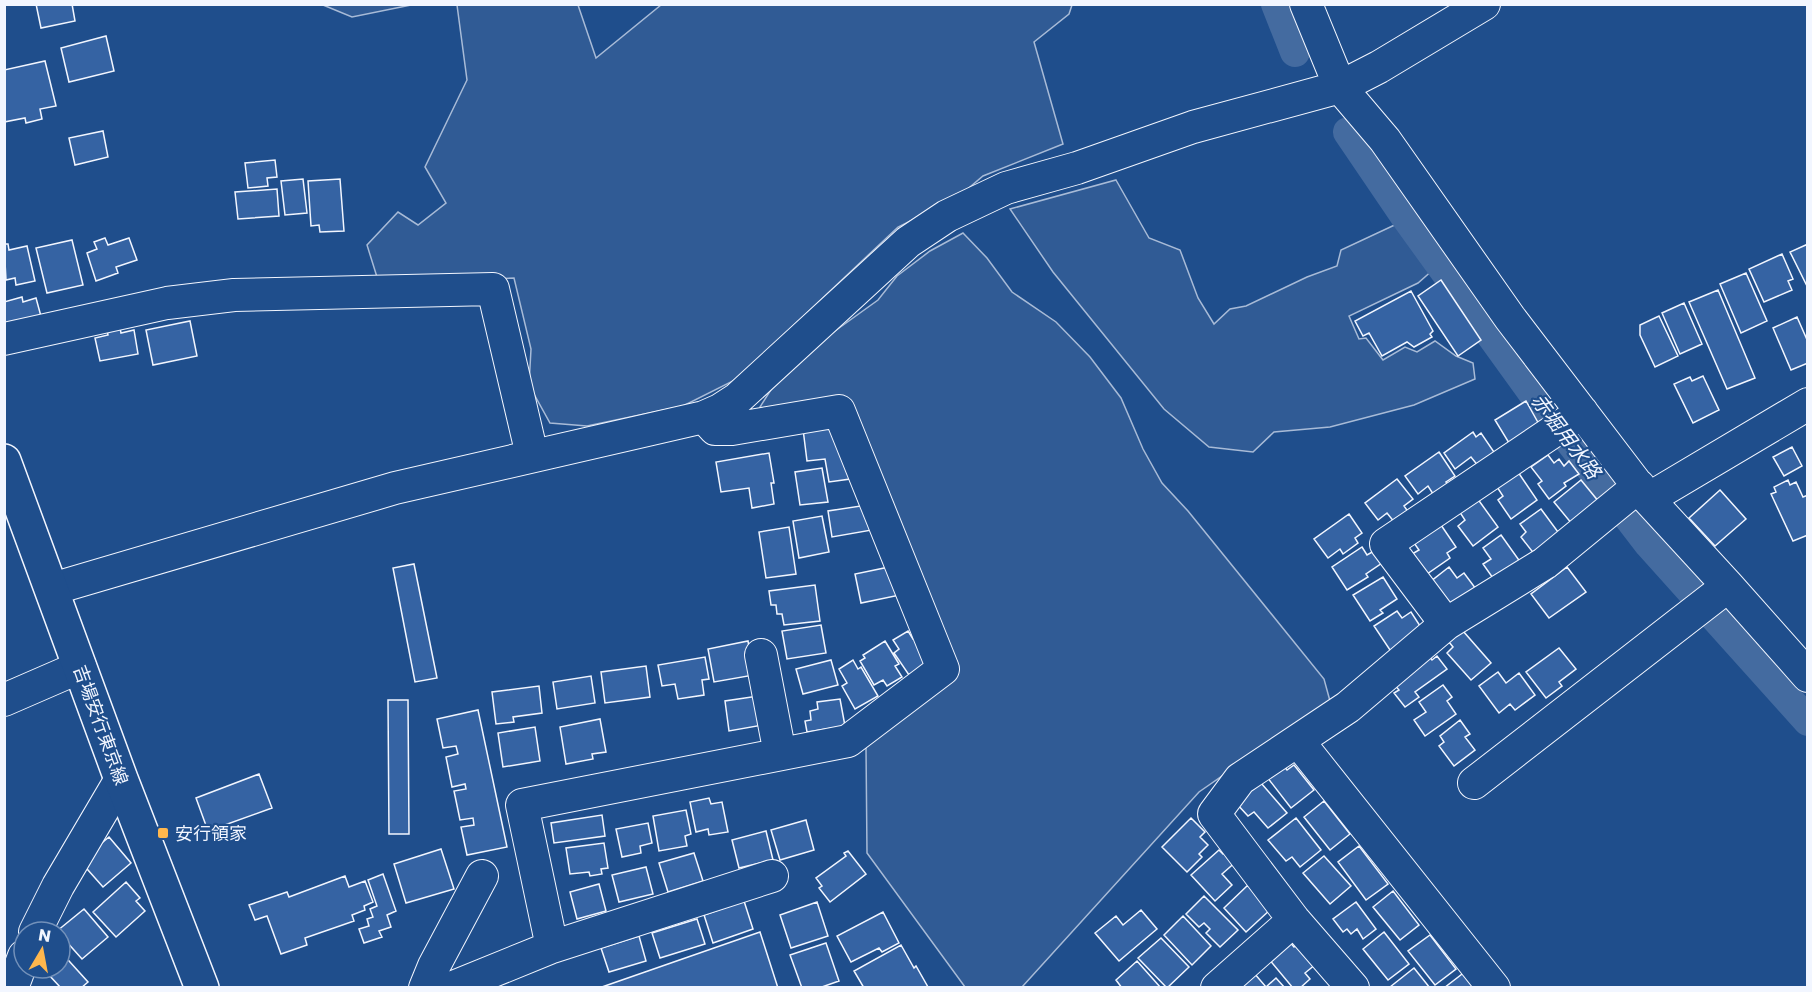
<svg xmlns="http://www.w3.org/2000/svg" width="1812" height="992" viewBox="0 0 1812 992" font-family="Poppins,'Noto Sans JP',sans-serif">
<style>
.built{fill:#305b95;stroke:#a8bbd7;stroke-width:1.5}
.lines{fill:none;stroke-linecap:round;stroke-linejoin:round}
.canal{stroke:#446ba0;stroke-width:30}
.building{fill:#3563a3;stroke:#f2f6ff;stroke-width:1.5}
.minor-casing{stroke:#f2f6ff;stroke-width:34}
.major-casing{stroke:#f2f6ff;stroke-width:36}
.minor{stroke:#1f4e8c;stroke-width:32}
.major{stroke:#1f4e8c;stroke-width:33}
.poi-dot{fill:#ffb74d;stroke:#1f4e8c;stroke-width:2}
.labels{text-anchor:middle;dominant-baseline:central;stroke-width:4.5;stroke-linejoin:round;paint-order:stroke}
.street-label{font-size:18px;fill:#f2f6ff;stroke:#1f4e8c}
.poi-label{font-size:18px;fill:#f2f6ff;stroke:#1f4e8c;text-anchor:start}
.water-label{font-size:20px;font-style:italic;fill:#f2f6ff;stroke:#1f4e8c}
</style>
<rect width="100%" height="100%" fill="#1f4e8c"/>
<path class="built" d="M323,5h88l-59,12z
M457,5h121l18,53 65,-53h411l-3,9 -35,28 29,102 -80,32 -26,22 -59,29 -161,152 -54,27 -96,20 -37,-3 -21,-38 2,-36 -17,-71 -67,3 -70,-4 -10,-32 31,-33 20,13 28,-22 -21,-36 42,-87z
M1116,180l33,58 31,12 18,48 16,26 16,-15 16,-3 61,-29 30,-11 4,-16 60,-28 33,47 -16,14 -69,33 10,23 7,-1 17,22 22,-13 12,5 18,-11 21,15 17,7 2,16 -61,26 -84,22 -56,5 -21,20 -44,-5 -45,-38 -111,-137 -43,-63z
M963,233l24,25 25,34 44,30 34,35 31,41 22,51 19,34 26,28 136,168 6,22 -131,91 -177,195h-57l-98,-134 -1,-106 83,-76 -99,-265 -57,10 -33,-9 19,-30 42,-36 57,-41 19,-24 33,-25z"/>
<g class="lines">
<path class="canal" d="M1276,4l19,48
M1348,132l57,84 130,180 114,148 159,177"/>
</g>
<path class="building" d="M36,4h36l3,17 -34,7z
M106,36l8,35 -45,11 -8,-34z
M45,61l11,45 -16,3 2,10 -16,4 -1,-5 -21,4v-52z
M103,131l5,26 -33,8 -6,-27z
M275,160l2,17 -10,1 1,8 -20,2 -3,-25z
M303,179l4,34 -22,2 -4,-34z
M340,179l4,52 -24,1 -1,-7 -8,1 -3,-45z
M277,189l2,27 -41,3 -3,-27z
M105,238l3,7 21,-7 8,22 -21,7 2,6 -22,8 -9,-28 10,-4 -3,-7z
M72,240l11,45 -36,8 -11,-45z
M4,244h4l1,6 18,-4 8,35 -19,4 -1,-7 -9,2z
M1808,244v42h-1l-17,-34z
M1782,254l11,25 -5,2 4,9 -28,12 -15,-33z
M1746,273l21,48 -26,12 -21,-49z
M1441,280l40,60 -23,16 -40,-60z
M1718,290l37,88 -28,11 -38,-87z
M1411,291l22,40 -3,3 2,3 -18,10 -7,-5 -25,14 -13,-23 -6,3 -8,-15z
M22,297l1,5 13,-4 6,22 -38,10v-28z
M1684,303l18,41 -22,10 -18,-41z
M1659,316l19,40 -23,11 -15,-32v-10z
M1797,317l11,25v21l-17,7 -18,-42z
M190,321l7,35 -44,9 -7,-35z
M120,328l1,5 13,-3 4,24 -38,7 -5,-23 13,-3 -1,-5z
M1703,376l16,34 -26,13 -19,-39 16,-7 2,4z
M1526,401l14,25 -28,22 -17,-28z
M838,424l12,55 -21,3 -4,-23 -18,2 -4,-32z
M1473,432l3,5 5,-4 15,22 -17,12 -8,-10 -16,12 -11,-16z
M1792,447l10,19 -18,10 -11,-19z
M1439,452l16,24 -9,6 3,5 -14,10 -7,-11 -10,8 -13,-18z
M769,453l5,30h-3l3,21 -22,4 -3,-20 -28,4 -5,-30z
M1548,455l6,8 5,-4 5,7 5,-5 10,13 -15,9 2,3 -17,13 -11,-15 4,-3 -11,-14z
M822,468l6,34 -28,3 -5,-33z
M1518,472l19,28 -26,19 -13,-19 5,-4 -6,-9z
M1397,479l16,20 -9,7 5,7 -14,10 -8,-10 -9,7 -13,-17z
M1581,480l18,22 -27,22 -18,-22z
M1788,480l2,5 6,-3 7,15 5,-2v40l-15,6 -22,-47 5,-2 -2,-5z
M1720,490l26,29 -31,27 -26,-28z
M1477,498l21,29 -25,19 -15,-20 7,-6 -6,-9z
M867,505l5,25 -40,7 -4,-26z
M1541,509l20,27 -26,19 -14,-18 5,-5 -6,-8z
M1349,514l13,19 -7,5 3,5 -15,11 -3,-5 -12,9 -14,-19z
M822,516l7,36 -30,6 -6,-37z
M1441,525l15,22 -9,6 3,5 -23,16 -15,-20 7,-4 -5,-7z
M789,527l7,47 -30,4 -7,-46z
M1501,535l20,28 -26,18 -12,-17 8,-5 -8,-11z
M1362,547l5,8 7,-4 8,12 -16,11 2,3 -21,13 -15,-23z
M414,564l23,114 -22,4 -22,-114z
M894,566l6,29 -39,8 -6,-29z
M1449,567l8,11 7,-5 12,16 -26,19 -20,-26z
M1567,567l19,25 -37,26 -18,-24z
M1383,577l14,22 -17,11 3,3 -13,8 -17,-26z
M815,585l5,36 -36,4 -2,-11h-5l-1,-9h-5l-2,-14z
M1397,611l5,7 9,-6 13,20 -32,21 -18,-27z
M821,625l5,28 -39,6 -5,-28z
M908,631l5,8 7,-4 11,26 -22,14 -15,-22 5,-4 -6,-9z
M1463,631l28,32 -20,17 -24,-27 6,-6 -4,-5z
M748,641l6,34 -40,7 -6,-33z
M885,641l14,23 -4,2 7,11 -15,9 -4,-6 -9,5 -14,-24 5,-3 -2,-3z
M1559,648l17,21 -17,13 3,4 -16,12 -20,-26z
M1429,656l3,4 5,-4 10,13 -32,23 4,5 -14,10 -11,-14 5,-3 -7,-8z
M705,657l4,22 -7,1 2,15 -26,4 -3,-15 -13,2 -4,-21z
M831,660l7,25 -35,9 -7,-25z
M853,660l5,9 3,-2 17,29 -23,13 -13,-23 5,-3 -8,-14z
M646,666l4,31 -45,6 -4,-31z
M1498,672l8,11 13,-10 16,22 -20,15 -5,-6 -11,9 -20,-27z
M591,676l4,27 -38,6 -4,-27z
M1443,685l9,12 -5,4 9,13 -31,22 -11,-16 12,-8 -7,-10z
M539,686l3,27 -29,4 1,5 -18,2 -4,-32z
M758,696l5,29 -34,6 -4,-30z
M840,699l5,27 -38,6 -2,-11 6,-1 -1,-9 8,-2 -1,-7z
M388,700h20l1,134h-20z
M478,710l29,137 -40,8 -6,-28 13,-2 -1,-7 -13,2 -6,-29 12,-2 -1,-5 -13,3 -6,-30 12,-3 -2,-8 -13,2 -6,-29z
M600,719l6,33 -14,2 1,5 -27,5 -6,-37z
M1460,720l10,14 -5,3 10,13 -21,16 -15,-20 5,-4 -4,-6z
M535,727l5,34 -37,6 -5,-34z
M1283,765l4,5 7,-5 20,25 -23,18 -24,-31z
M259,774l13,34 -64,23 -12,-33z
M1261,783l26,30 -19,15 -14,-16 -6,4 -12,-13z
M709,798l2,6 11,-2 6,30 -19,3 -1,-6 -12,3 -6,-30z
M1324,801l26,33 -20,16 -26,-33z
M686,810l5,24 -6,2 2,10 -28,5 -6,-35z
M602,815l3,21 -51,7 -3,-20z
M1191,818l14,14 -5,5 8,8 -9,9 3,3 -15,15 -25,-25z
M1296,818l25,32 -21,17 -8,-10 -6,4 -18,-21z
M806,820l8,30 -34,10 -9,-30z
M648,823l4,20 -12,3 1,7 -19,4 -6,-28z
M766,831l7,29 -34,8 -7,-28z
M109,837l22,26 -28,24 -23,-26z
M604,843l4,25 -7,1 1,5 -12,2 -1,-4 -19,2 -4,-26z
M1359,846l29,38 -22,16 -28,-38z
M441,849l13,40 -48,14 -12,-39z
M1229,849l9,11 -16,14 10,11 -17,16 -24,-26 28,-25 4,4z
M848,851l18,23 -36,28 -11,-14 3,-2 -6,-8 30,-22 -2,-3z
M694,853l9,28 -35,11 -9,-29z
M1324,856l27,30 -21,18 -27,-31z
M646,867l7,27 -34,8 -7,-27z
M383,874l13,37 -9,4 4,12 -12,4 3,6 -18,6 -5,-14 10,-3 -2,-7 6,-2 -3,-8 7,-3 -9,-26z
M345,876l4,11 16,-6 8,21 -9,4 1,4 -13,5 2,6 -49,17 2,7 -26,9 -14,-38 -12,4 -6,-15 38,-13 2,5z
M126,882l14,16 -4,3 9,10 -29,26 -23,-25z
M599,884l7,27 -29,8 -7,-27z
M1248,885l23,24 -25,23 -22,-24z
M1393,891l26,34 -19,15 -27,-33z
M1204,896l34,34 -18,17 -14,-14 4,-4 -6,-6 -5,4 -13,-13z
M744,901l9,28 -40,14 -9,-28z
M817,902l11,34 -37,12 -11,-33z
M1356,902l20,27 -13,10 -6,-10 -6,5 -4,-5 -4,3 -10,-13z
M84,909l24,28 -26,22 -25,-28z
M1141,910l16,19 -38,32 -24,-28 21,-17 7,9z
M883,912l16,31 -17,9 -3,-4 -28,14 -14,-26z
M1183,916l28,30 -19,19 -28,-30z
M697,919l8,25 -45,14 -8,-25z
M760,932l18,56h-179z
M1384,932l25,32 -21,16 -25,-31z
M1430,935l26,34 -21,16 -27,-34z
M639,936l7,25 -37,11 -8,-24z
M1161,938l28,29 -22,21 -29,-30z
M1289,941l5,6 5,-4 17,21 -11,9 5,6 -10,9h-7l-25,-30z
M826,943l13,38 -20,7h-17l-12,-33z
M901,945l13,23 2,-2 12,21 -64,1 -10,-17z
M60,951l28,31 -7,6h-20l-12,-13 5,-4 -3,-3h9z
M1137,961l24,27h-39l-6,-8z
M1414,968l16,20h-39l-1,-1z
M1466,971l12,17h-34z
M1254,973l12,14 10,-9 9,10h-46z"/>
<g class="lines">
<g class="minor-casing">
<path id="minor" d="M1306,4l34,83 45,53 125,178 138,181 80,87 80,90
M4,339l163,-36 67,-8 259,-6 39,166
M1648,499l160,-95
M52,589l343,-101 309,-71 16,-7 17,-11 171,-157 39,-26 59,-28 71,-20 116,-41 147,-40 39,-20 105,-63
M1446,624l-60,-80 196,-132
M761,655l19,99
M4,700l76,-33
M1298,741l196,247
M1474,783l254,-197
M35,932l23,-46 63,-107
M552,947l220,-71
M12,988l12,-32
M425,988l9,-22 48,-90
M451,988l101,-41 -30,-142 326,-64 95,-72 -104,-258 -107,18h-17l-11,-12
M1217,988l77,-68
M1353,988l-59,-68 -80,-106 26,-35 108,-72 98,-83 99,-61 94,-77"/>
</g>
<g class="major-casing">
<path id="major" d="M4,461l117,318 81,209"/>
</g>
<use href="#minor" class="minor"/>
<use href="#major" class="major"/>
</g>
<rect class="poi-dot" x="157" y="827" width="12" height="12" rx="3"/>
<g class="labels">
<g class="street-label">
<text transform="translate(101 725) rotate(70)">吉場安行東京線</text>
</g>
<g class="poi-label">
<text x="175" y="833">安行領家</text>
</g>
<g class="water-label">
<text transform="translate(1566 436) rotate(53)">赤堀用水路</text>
</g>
</g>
<rect width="1812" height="992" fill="none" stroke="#f2f6ff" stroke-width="12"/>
<g transform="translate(42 950) rotate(10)"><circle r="28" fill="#1f4e8c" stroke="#7391ba" stroke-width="1.5"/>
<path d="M0-4.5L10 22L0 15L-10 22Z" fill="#ffb74d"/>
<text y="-9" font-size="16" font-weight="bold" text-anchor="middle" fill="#f2f6ff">N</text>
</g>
</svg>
